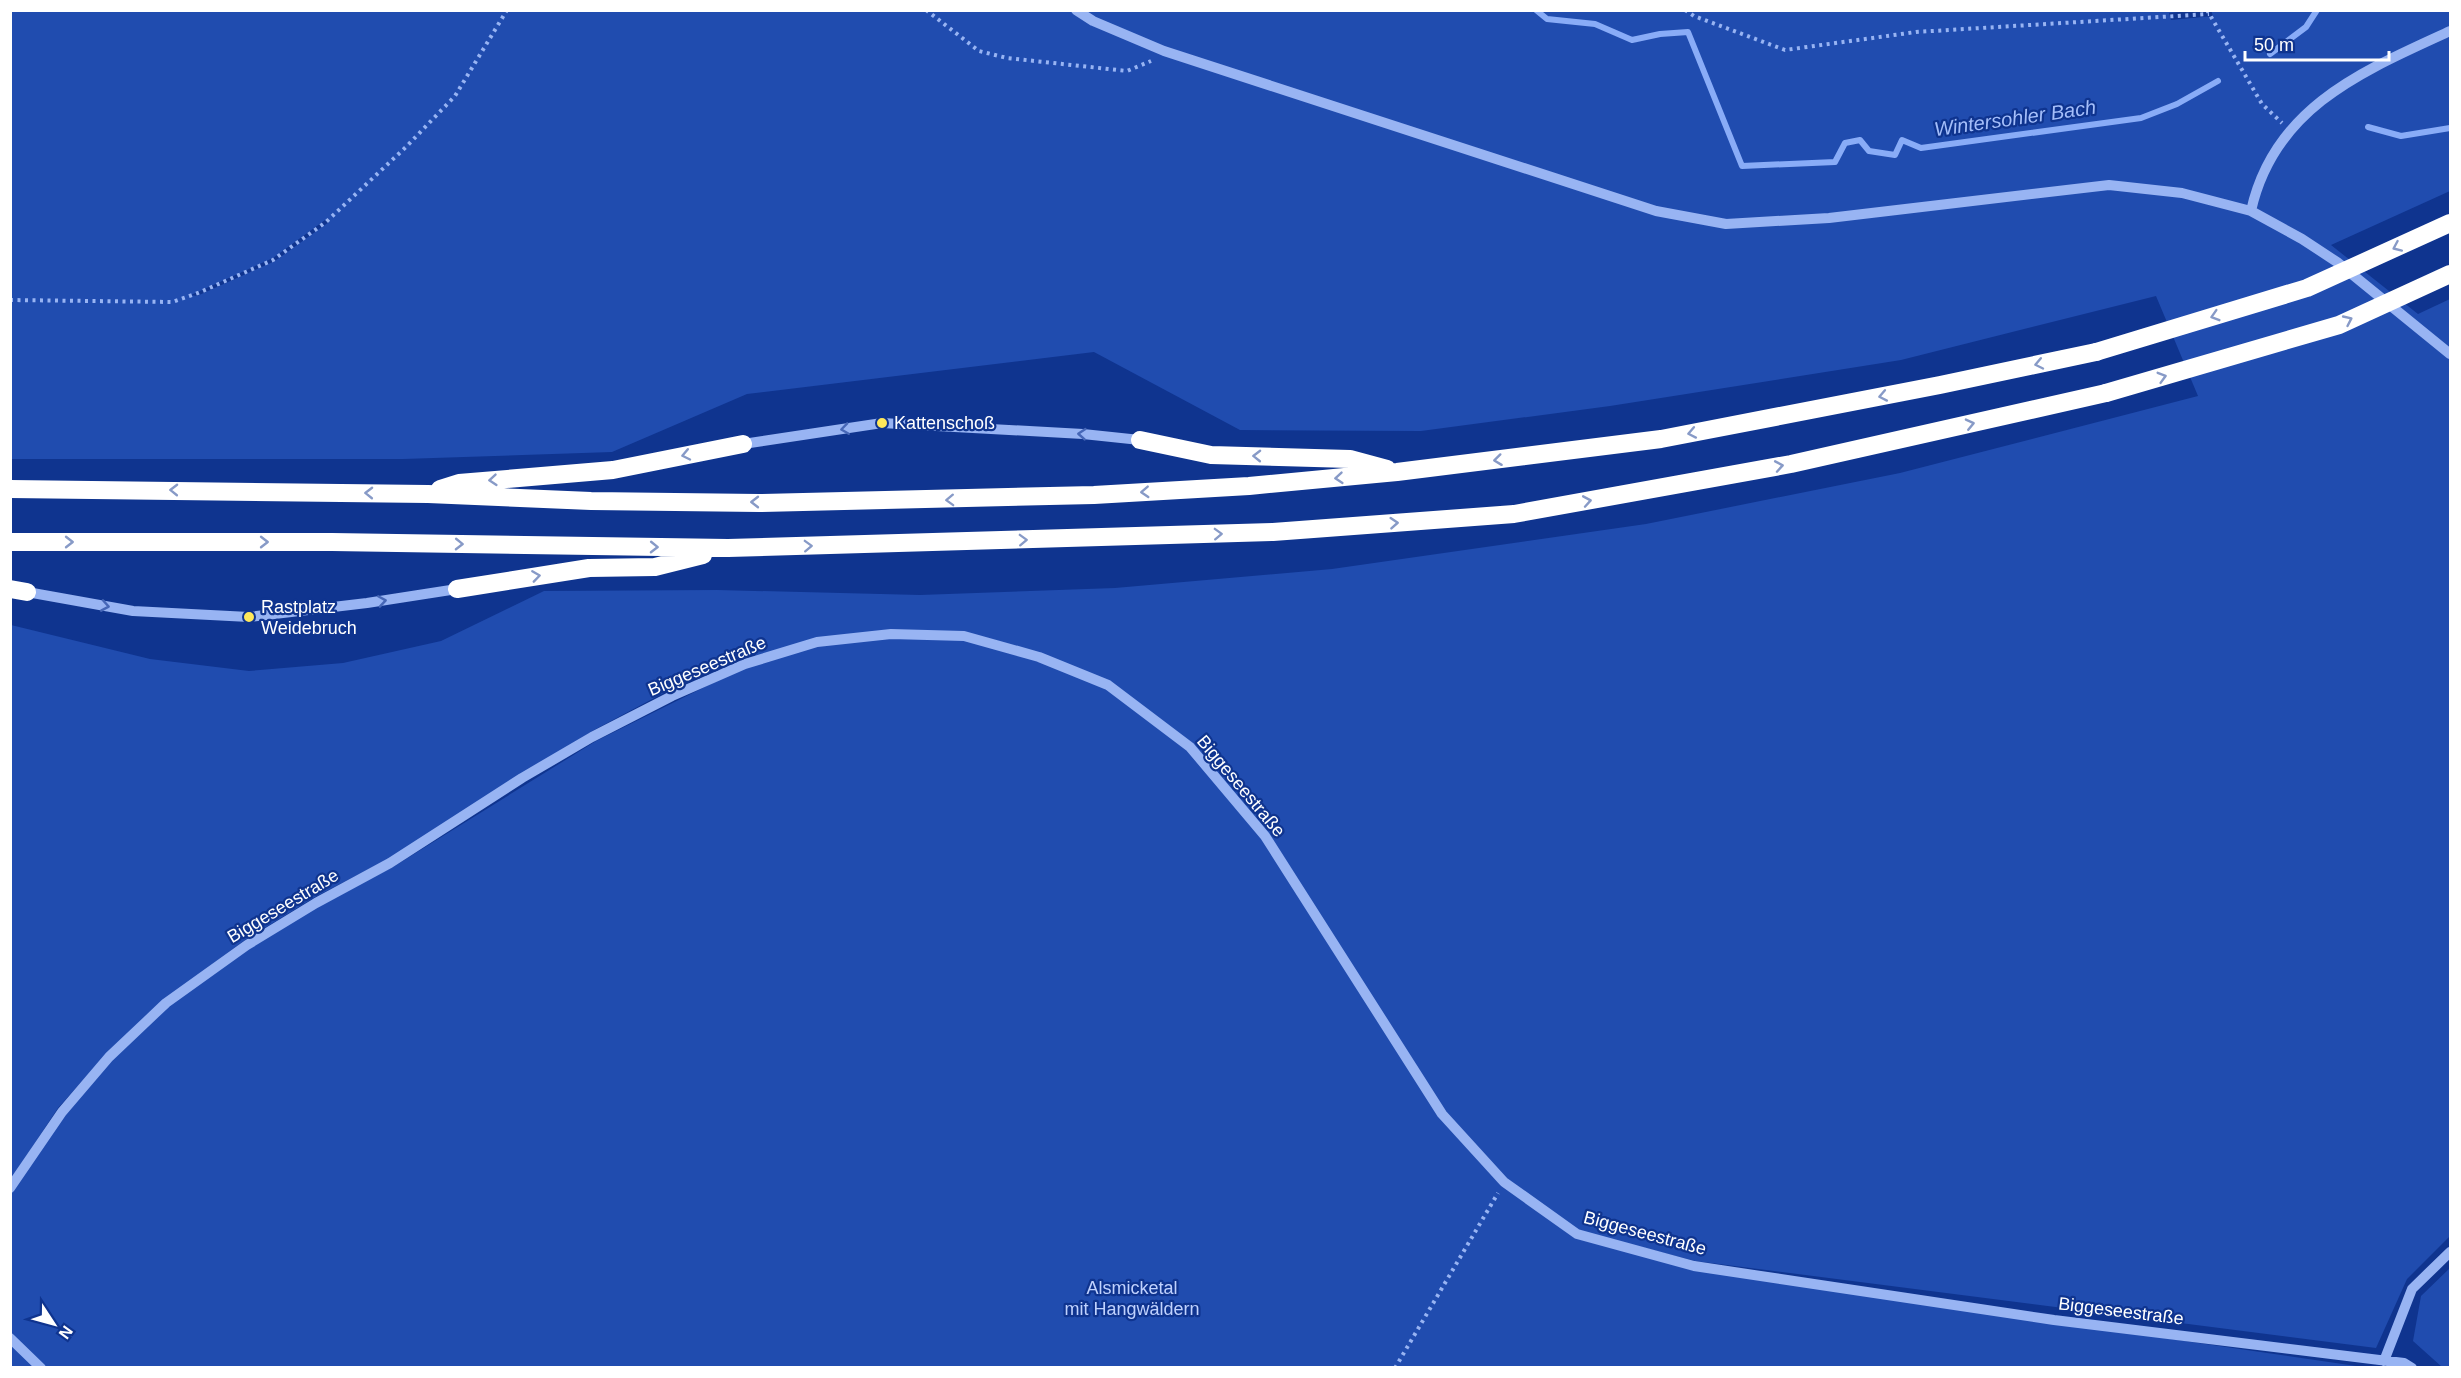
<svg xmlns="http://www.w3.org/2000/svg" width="2461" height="1378" viewBox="0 0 2461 1378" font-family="Helvetica,sans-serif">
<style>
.green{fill:#204caf;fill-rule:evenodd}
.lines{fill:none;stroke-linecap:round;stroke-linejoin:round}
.stream{stroke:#89acf7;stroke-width:6}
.path{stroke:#98b4f3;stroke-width:4;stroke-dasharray:3 4.5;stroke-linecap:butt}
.minor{stroke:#98b4f3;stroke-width:10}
.highway{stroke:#fff;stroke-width:18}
.highway-bridge{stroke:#fff;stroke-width:18}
.oneway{stroke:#879ac7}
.oneway2{stroke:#4667b7}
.poi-dot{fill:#ffe85a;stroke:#0f348f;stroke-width:2}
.labels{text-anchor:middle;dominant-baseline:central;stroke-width:4.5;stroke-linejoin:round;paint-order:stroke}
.poi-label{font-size:18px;fill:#fff;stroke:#0f348f;text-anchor:start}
.street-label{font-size:18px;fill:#fff;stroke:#0f348f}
.park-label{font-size:18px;fill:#c0d2fe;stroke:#0f348f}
.water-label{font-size:20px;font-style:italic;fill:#a4befa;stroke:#0f348f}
</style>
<rect width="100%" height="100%" fill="#0f348f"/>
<path class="green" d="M2211,10l239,1v180l-119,54 87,69 32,-15v937l-43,43 -31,69 -681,-87 -115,-30 -65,-46 -6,6 66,47 117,31 671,98h-965l1,-1 -2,2h-1353l-33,-33v-142l53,-79 47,-53 58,-55 80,-57 70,-44 74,-38 203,-126 155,-77 5,-10 -11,2 -70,31 -81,43 -204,128 -75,39 -70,43 -80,59 -58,54 -49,55 -47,71v-554l139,34 99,12 94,-8 98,-22 103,-50 173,-1 203,5 195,-7 217,-19 314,-45 254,-51 298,-77 -42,-100 -255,64 -291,46 -189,25 -181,-1 -146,-78 -347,42 -135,58 -209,7h-392l1,-448h2178l-21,2 2,7 42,-4zM325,220l4,2 -54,39 -78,35 -6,-1 82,-37z
M2450,1268v99h-8l-29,-26 8,-45z
M11,1341l27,26h-27z"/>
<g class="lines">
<path class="stream" d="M1536,10l11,9 48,5 37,16 28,-6 28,-2 54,134 93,-4 10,-19 15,-3 9,11 26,4 7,-15 19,8 220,-30 36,-14 41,-23
M2270,54l36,-27 11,-17
M2368,127l33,9 49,-8"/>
<path class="path" d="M926,10l53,41 28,7 120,13 24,-10
M1685,10l9,6 91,34 131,-18 293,-18
M2207,10l55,94 20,19
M10,300l162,2 26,-9 75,-33 53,-38 80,-75 49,-51 52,-86
M1395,1368l103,-175"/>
<path class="minor" d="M1076,10l17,11 71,30 492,160 70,13 103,-6 280,-33 73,8 69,18 51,28 35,23 113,92
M2251,211c23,-104 112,-140 199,-180
M743,444l139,-21 201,11 57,6
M27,592l106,19 116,6 118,-14 90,-14
M10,1188l52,-76 47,-55 57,-54 81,-58 69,-42 74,-40 132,-85 70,-41 80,-41 73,-32 72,-22 74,-8 73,2 75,21 69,28 82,62 75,89 177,278 62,68 73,52 117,32 360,54 350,43 8,5
M10,1338l31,30
M2384,1361l28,-72 38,-37"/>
<path class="highway" d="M1140,440l71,15 139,4 37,10
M10,489l418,5 163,7 168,2 335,-8 155,-9 148,-14 264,-33 279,-54 156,-33
M440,489l19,-6 154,-13 130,-26
M10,542h322l396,6 545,-16 241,-18 277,-50 315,-71
M10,589l17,3
M457,589l132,-21 66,-1 48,-12"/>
<path class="highway-bridge" d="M2096,352l211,-64 143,-65
M2106,393l233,-68 111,-51"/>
</g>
<defs><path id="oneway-chevron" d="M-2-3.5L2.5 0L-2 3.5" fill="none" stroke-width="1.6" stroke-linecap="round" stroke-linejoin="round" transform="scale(1.5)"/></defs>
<g class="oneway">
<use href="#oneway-chevron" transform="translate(2397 247) rotate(156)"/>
<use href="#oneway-chevron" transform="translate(2215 316) rotate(163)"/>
<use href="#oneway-chevron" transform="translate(2348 320) rotate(-25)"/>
<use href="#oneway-chevron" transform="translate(2039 364) rotate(168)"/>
<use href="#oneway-chevron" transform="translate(2162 377) rotate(-16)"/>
<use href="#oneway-chevron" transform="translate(1883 396) rotate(169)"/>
<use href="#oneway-chevron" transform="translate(1970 424) rotate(-13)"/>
<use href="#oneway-chevron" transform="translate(1692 433) rotate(169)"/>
<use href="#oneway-chevron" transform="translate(686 455) rotate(168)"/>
<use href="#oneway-chevron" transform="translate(1257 456) rotate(-179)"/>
<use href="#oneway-chevron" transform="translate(1498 460) rotate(173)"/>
<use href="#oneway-chevron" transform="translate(1779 466) rotate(-10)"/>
<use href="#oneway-chevron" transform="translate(1339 478) rotate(175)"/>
<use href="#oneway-chevron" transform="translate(493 480) rotate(175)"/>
<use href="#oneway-chevron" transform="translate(174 490) rotate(-179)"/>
<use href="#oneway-chevron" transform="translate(1145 492) rotate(177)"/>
<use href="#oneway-chevron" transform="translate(369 493) rotate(-179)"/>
<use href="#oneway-chevron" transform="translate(950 500) rotate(178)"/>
<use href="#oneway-chevron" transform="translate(1587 501) rotate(-10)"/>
<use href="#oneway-chevron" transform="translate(755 502) rotate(-180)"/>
<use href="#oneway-chevron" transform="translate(1394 523) rotate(-4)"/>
<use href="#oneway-chevron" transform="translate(1218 534) rotate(-2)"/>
<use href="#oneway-chevron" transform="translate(1023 540) rotate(-2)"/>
<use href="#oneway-chevron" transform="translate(69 542)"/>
<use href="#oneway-chevron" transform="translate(264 542)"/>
<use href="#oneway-chevron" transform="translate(459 544) rotate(1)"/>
<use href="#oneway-chevron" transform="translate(808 546) rotate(-2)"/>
<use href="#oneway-chevron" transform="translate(654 547) rotate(1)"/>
<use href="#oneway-chevron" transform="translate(536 576) rotate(-8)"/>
</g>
<g class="oneway2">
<use href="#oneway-chevron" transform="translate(845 429) rotate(172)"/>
<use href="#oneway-chevron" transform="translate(1082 434) rotate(-176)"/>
<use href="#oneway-chevron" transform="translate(382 601) rotate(-9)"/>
<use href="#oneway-chevron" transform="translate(105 606) rotate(10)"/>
</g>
<g class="poi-dot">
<circle cx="882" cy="423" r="6"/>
<circle cx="249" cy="617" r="6"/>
</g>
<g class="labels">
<g class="poi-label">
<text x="894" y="423">Kattenschoß</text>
<text x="261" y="607">Rastplatz<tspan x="261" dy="21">Weidebruch</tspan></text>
</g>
<g class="street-label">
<text transform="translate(707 666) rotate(-23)">Biggeseestraße</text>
<text transform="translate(1241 786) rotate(50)">Biggeseestraße</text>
<text transform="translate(283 906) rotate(-31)">Biggeseestraße</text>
<text transform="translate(1645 1233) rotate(15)">Biggeseestraße</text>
<text transform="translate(2121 1311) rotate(7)">Biggeseestraße</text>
</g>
<g class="park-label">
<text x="1132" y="1288">Alsmicketal<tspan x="1132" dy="21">mit Hangwäldern</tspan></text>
</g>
<g class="water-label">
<text transform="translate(2015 118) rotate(-8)">Wintersohler Bach</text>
</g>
</g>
<rect width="2461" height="1378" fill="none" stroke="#ffffff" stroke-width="24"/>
<g transform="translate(54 1324) rotate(126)" stroke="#0f348f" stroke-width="4.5" paint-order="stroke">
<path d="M0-4.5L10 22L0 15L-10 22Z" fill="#ffffff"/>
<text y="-9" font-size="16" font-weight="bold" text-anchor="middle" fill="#ffffff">N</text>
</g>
<path d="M2245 51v9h144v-9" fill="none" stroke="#ffffff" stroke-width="3"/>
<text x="2254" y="51" font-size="18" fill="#ffffff" stroke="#0f348f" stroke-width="4.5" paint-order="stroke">50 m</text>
</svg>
